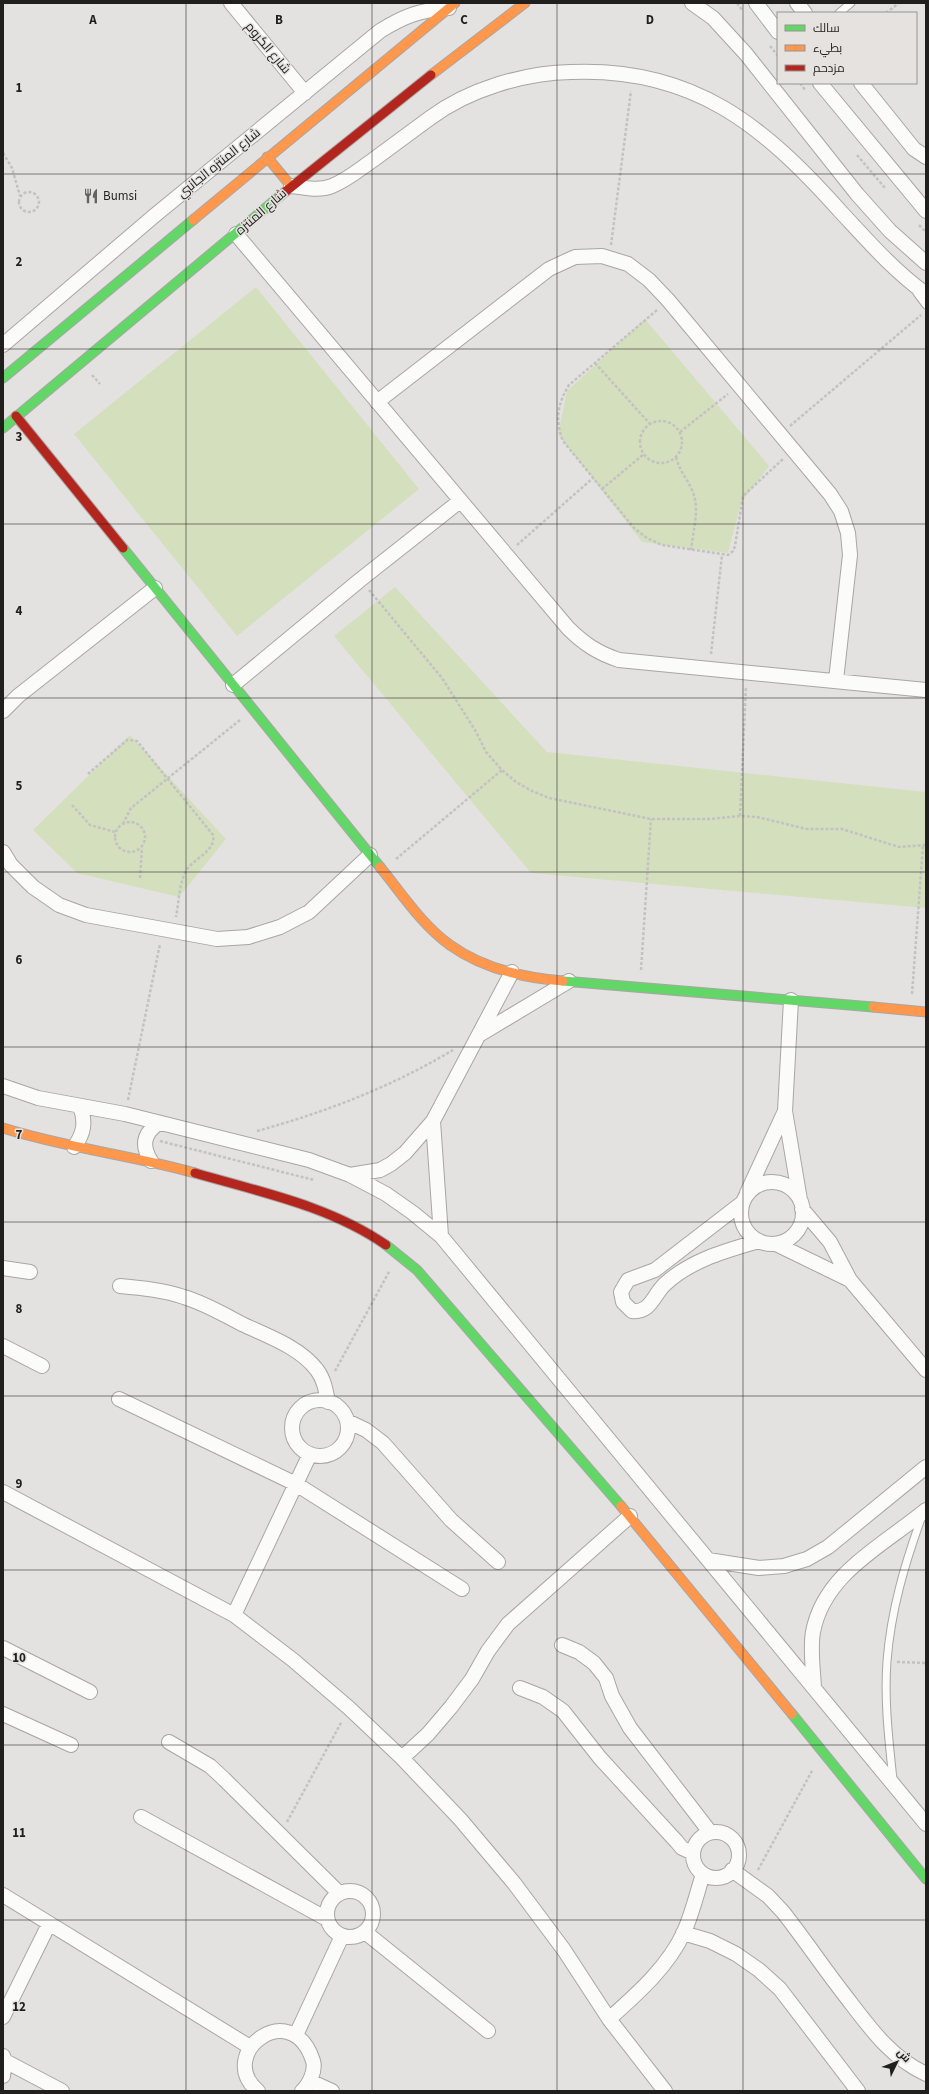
<svg xmlns="http://www.w3.org/2000/svg" width="929" height="2094" viewBox="0 0 929 2094" font-family="'Source Sans 3',Cairo,sans-serif">
<style>
.park{fill:#d4dfbe}
.lines{fill:none;stroke-linecap:round;stroke-linejoin:round}
.lane-casing{stroke:#a8a6a5;stroke-width:9}
.street-casing{stroke:#a8a6a5;stroke-width:16}
.fast-casing{stroke:#a8a6a5;stroke-width:11}
.slow-casing{stroke:#a8a6a5;stroke-width:11}
.jam-casing{stroke:#a8a6a5;stroke-width:11}
.path{stroke:#c2c2c2;stroke-width:2.5;stroke-dasharray:3 2;stroke-linecap:butt}
.lane{stroke:#fbfbfa;stroke-width:7}
.street{stroke:#fbfbfa;stroke-width:14}
.fast{stroke:#63d668;stroke-width:9}
.slow{stroke:#ff974d;stroke-width:9}
.jam{stroke:#b3261e;stroke-width:9}
.grid{fill:none;stroke:#201f1e;stroke-width:1;stroke-opacity:0.55}
.labels{text-anchor:middle;dominant-baseline:central;stroke-width:3;stroke-linejoin:round;paint-order:stroke}
.street-label{font-size:13px;fill:#201f1e;stroke:#e5e2df}
.poi-label{font-size:13px;fill:#201f1e;stroke:#e5e2df;text-anchor:start}
.grid-label{font-size:13px;text-anchor:middle;font-weight:bold;fill:#201f1e;stroke:#e5e2df;stroke-width:3;stroke-linejoin:round;paint-order:stroke}
</style>
<rect width="100%" height="100%" fill="#e4e2e0"/>
<path class="park" d="M256,287l163,202 -182,147 -163,-202z
M645,319l124,147 -28,37 -13,50 -86,-11 -84,-108 9,-43z
M395,587l152,165 379,40v116l-395,-35 -197,-237z
M130,735l96,104 -47,58 -102,-24 -44,-43z"/>
<g class="lines">
<g class="lane-casing">
<path id="lane" d="M839,13l12,-10
M917,293l9,12
M893,1780c-4,-39 -9,-79 -6,-119 4,-51 18,-98 35,-145"/>
</g>
<g class="street-casing">
<path id="street" d="M231,3l74,90
M692,3l21,15 33,36 111,140 33,37 36,32
M756,3l22,29
M797,3l8,10
M820,83l106,128
M861,83l53,66 12,8
M291,186c14,2 28,5 41,0 15,-6 28,-17 41,-26 19,-14 38,-28 57,-42 39,-29 94,-45 141,-46 122,-5 192,53 269,139 27,29 53,59 86,83
M236,234l332,394c16,16 30,25 51,32l307,30
M3,345l151,-129 226,-185c24,-15 40,-21 69,-23
M377,402l172,-133 26,-12 27,-1 26,8 21,16 19,20 162,194 11,17 7,22 2,22 -14,125
M233,685l127,-105 100,-79
M3,711l15,-15 137,-108
M3,852l8,13 22,22 26,18 27,10 131,24 31,-2 32,-10 29,-15 61,-57
M791,1000l-6,111 15,89
M479,1035l90,-54
M3,1086l35,12 87,16 184,46 41,15 36,19 27,19 28,23 485,588
M433,1121l8,115
M74,1147c10,-13 12,-25 6,-41
M151,1161c-10,-16 -7,-28 8,-38
M350,1175l30,-5 11,-6 14,-11 28,-32 79,-149
M741 1213a31 31 0 1 1 62 0a31 31 0 1 1-62 0Z
M747,1193l38,-82
M742,1203l-87,67 -27,10 -7,12 2,10 9,9c19,2 21,-16 33,-27 26,-24 60,-33 94,-43
M802,1209l28,33 20,38 76,90
M776,1244l74,36
M3,1268l27,4
M120,1286c22,2 43,4 64,11 20,6 39,17 58,27 25,12 58,23 75,46 7,9 9,21 11,32
M3,1346l39,20
M119,1399l177,85 166,105
M292 1428a28 28 0 1 1 56 0a28 28 0 1 1-56 0Z
M347,1421l19,9 17,13 68,77 47,42
M3,1492l231,123 59,45 56,48 53,50 58,61 54,64 50,67 45,69 56,72
M708,1560l51,8 25,-2 23,-7 21,-12 98,-80
M234,1615l76,-161
M562,1645l17,7 15,11 12,15 6,18 18,32 80,104
M3,1648l87,44
M814,1687c-1,-18 -4,-38 -1,-55 11,-59 71,-87 113,-122
M520,1688l23,9 20,14 37,47 77,84 5,6 11,5
M3,1714l68,31
M169,1742l41,24 14,13 115,114
M402,1758l26,-24 23,-27 21,-28 16,-28 20,-27 122,-108
M141,1817l186,102
M693 1855a23 23 0 1 1 46 0a23 23 0 1 1-46 0Z
M732,1870l36,26 15,16c22,28 42,58 64,86 23,30 44,60 79,76
M327 1914a23 23 0 1 1 46 0a23 23 0 1 1-46 0Z
M3,1895l247,152
M365,1932l123,99
M683,1933l27,8 26,13 23,16 21,19 78,102
M3,2017l46,-93
M609,2019c28,-25 59,-52 75,-87 8,-18 13,-39 19,-58
M296,2035l46,-99
M3,2056l2,5 -2,15
M5,2061l57,30
M310,2081l22,10
M258,2091c-44,-37 34,-96 55,-30 3,9 -4,24 -11,30"/>
</g>
<g class="fast-casing">
<path id="fast" d="M3,378l190,-158
M3,428l277,-232
M123,548l257,319
M563,981l310,26
M386,1245l31,25 204,236
M792,1714l134,165"/>
</g>
<g class="slow-casing">
<path id="slow" d="M431,75l94,-72
M267,157l24,29
M193,220l262,-217
M380,867c22,27 42,58 70,78 32,23 75,33 113,36
M873,1007l53,5
M3,1128c63,20 129,27 192,45
M621,1506l171,208"/>
</g>
<g class="jam-casing">
<path id="jam" d="M280,196l151,-121
M16,416l107,132
M195,1173c65,19 135,33 191,72"/>
</g>
<path class="path" d="M737,3l5,7
M886,13l13,-10
M770,46l8,10
M800,83l5,7
M3,153l9,15 8,28
M857,155l28,33
M19 202a10 10 0 1 1 20 0a10 10 0 1 1-20 0Z
M919,225l7,7
M611,245l20,-154
M657,310l-88,75c-12,20 -14,35 -6,56l71,87 13,10 15,7 66,10 5,-4 2,-5 8,-50 40,-37
M595,363l55,61
M92,375l8,9
M640 442a21 21 0 1 1 42 0a21 21 0 1 1-42 0Z
M790,426l131,-111
M680,432l48,-38
M676,457c3,13 10,20 15,31 10,19 2,42 0,62
M602,489l42,-35
M517,545l76,-67
M369,590l73,88 33,52 11,22 16,18 14,12 16,9 17,7 102,21h60l29,-3 17,1 50,12h35l57,18 27,-2
M711,654l11,-99
M88,774l39,-34 10,1 76,94c3,15 -16,22 -25,33 -9,12 -9,34 -12,49
M72,805l18,20 25,7
M740,816l6,-130
M115 837a15 15 0 1 1 30 0a15 15 0 1 1-30 0Z
M123,824l8,-16 109,-88
M396,859l106,-89
M140,878l2,-30
M641,970l10,-151
M912,994l11,-148
M128,1100l32,-156
M257,1131c69,-19 134,-44 196,-81
M160,1141l154,39
M335,1371l55,-101
M897,1662l29,1
M287,1822l55,-101
M758,1870l55,-101"/>
<use href="#lane" class="lane"/>
<use href="#street" class="street"/>
<use href="#fast" class="fast"/>
<use href="#slow" class="slow"/>
<use href="#jam" class="jam"/>
</g>
<path class="grid" d="M186,3v2088M372,3v2088M557,3v2088M743,3v2088M3,174h923M3,349h923M3,524h923M3,698h923M3,872h923M3,1047h923M3,1222h923M3,1396h923M3,1570h923M3,1745h923M3,1920h923"/>
<defs>
<g id="restaurant-bare" transform="scale(1.2)"><path d="M-5-6h1v4h1v-4h1v4h1v-4h1v5L-1.5 .5V6h-2V.5L-5-1ZM5-6V6H3V1.5H1.5Q1.5-4 5-6Z" fill="#656362" stroke="#e5e2df" stroke-width="2.5" paint-order="stroke"/></g>
</defs>
<g fill-rule="evenodd">
<use href="#restaurant-bare" x="91" y="196"/>
</g>
<g class="labels">
<g class="street-label">
<text transform="translate(268 48) rotate(50)">شارع الكروم</text>
<text transform="translate(219 163) rotate(-39)">شارع المنتزه الجانبي</text>
<text transform="translate(261 212) rotate(-41)">شارع المنتزه</text>
</g>
<g class="poi-label">
<text x="103" y="196">Bumsi</text>
</g>
</g>
<g class="grid-label">
<text x="93" y="24">A</text>
<text x="279" y="24">B</text>
<text x="464" y="24">C</text>
<text x="650" y="24">D</text>
<text x="19" y="92">1</text>
<text x="19" y="266">2</text>
<text x="19" y="441">3</text>
<text x="19" y="615">4</text>
<text x="19" y="790">5</text>
<text x="19" y="964">6</text>
<text x="19" y="1139">7</text>
<text x="19" y="1313">8</text>
<text x="19" y="1488">9</text>
<text x="19" y="1662">10</text>
<text x="19" y="1837">11</text>
<text x="19" y="2011">12</text>
</g>
<rect width="929" height="2094" fill="none" stroke="#201f1e" stroke-width="8"/>
<rect x="777" y="12" width="140" height="72" fill="#e5e2df" stroke="#969492"/>
<rect x="785" y="25" width="20" height="6" fill="#63d668" stroke="#969492"/>
<text x="813" y="32" font-size="12" fill="#201f1e">سالك</text>
<rect x="785" y="45" width="20" height="6" fill="#ff974d" stroke="#969492"/>
<text x="813" y="52" font-size="12" fill="#201f1e">بطيء</text>
<rect x="785" y="65" width="20" height="6" fill="#b3261e" stroke="#969492"/>
<text x="813" y="72" font-size="12" fill="#201f1e">مزدحم</text>
<g transform="translate(897 2062) rotate(47)" stroke="#e5e2df" stroke-width="3" paint-order="stroke">
<path d="M0-3L7 15L0 10L-7 15Z" fill="#201f1e"/>
<text y="-6" font-size="11" font-weight="bold" text-anchor="middle" fill="#201f1e">ش</text>
</g>
</svg>
